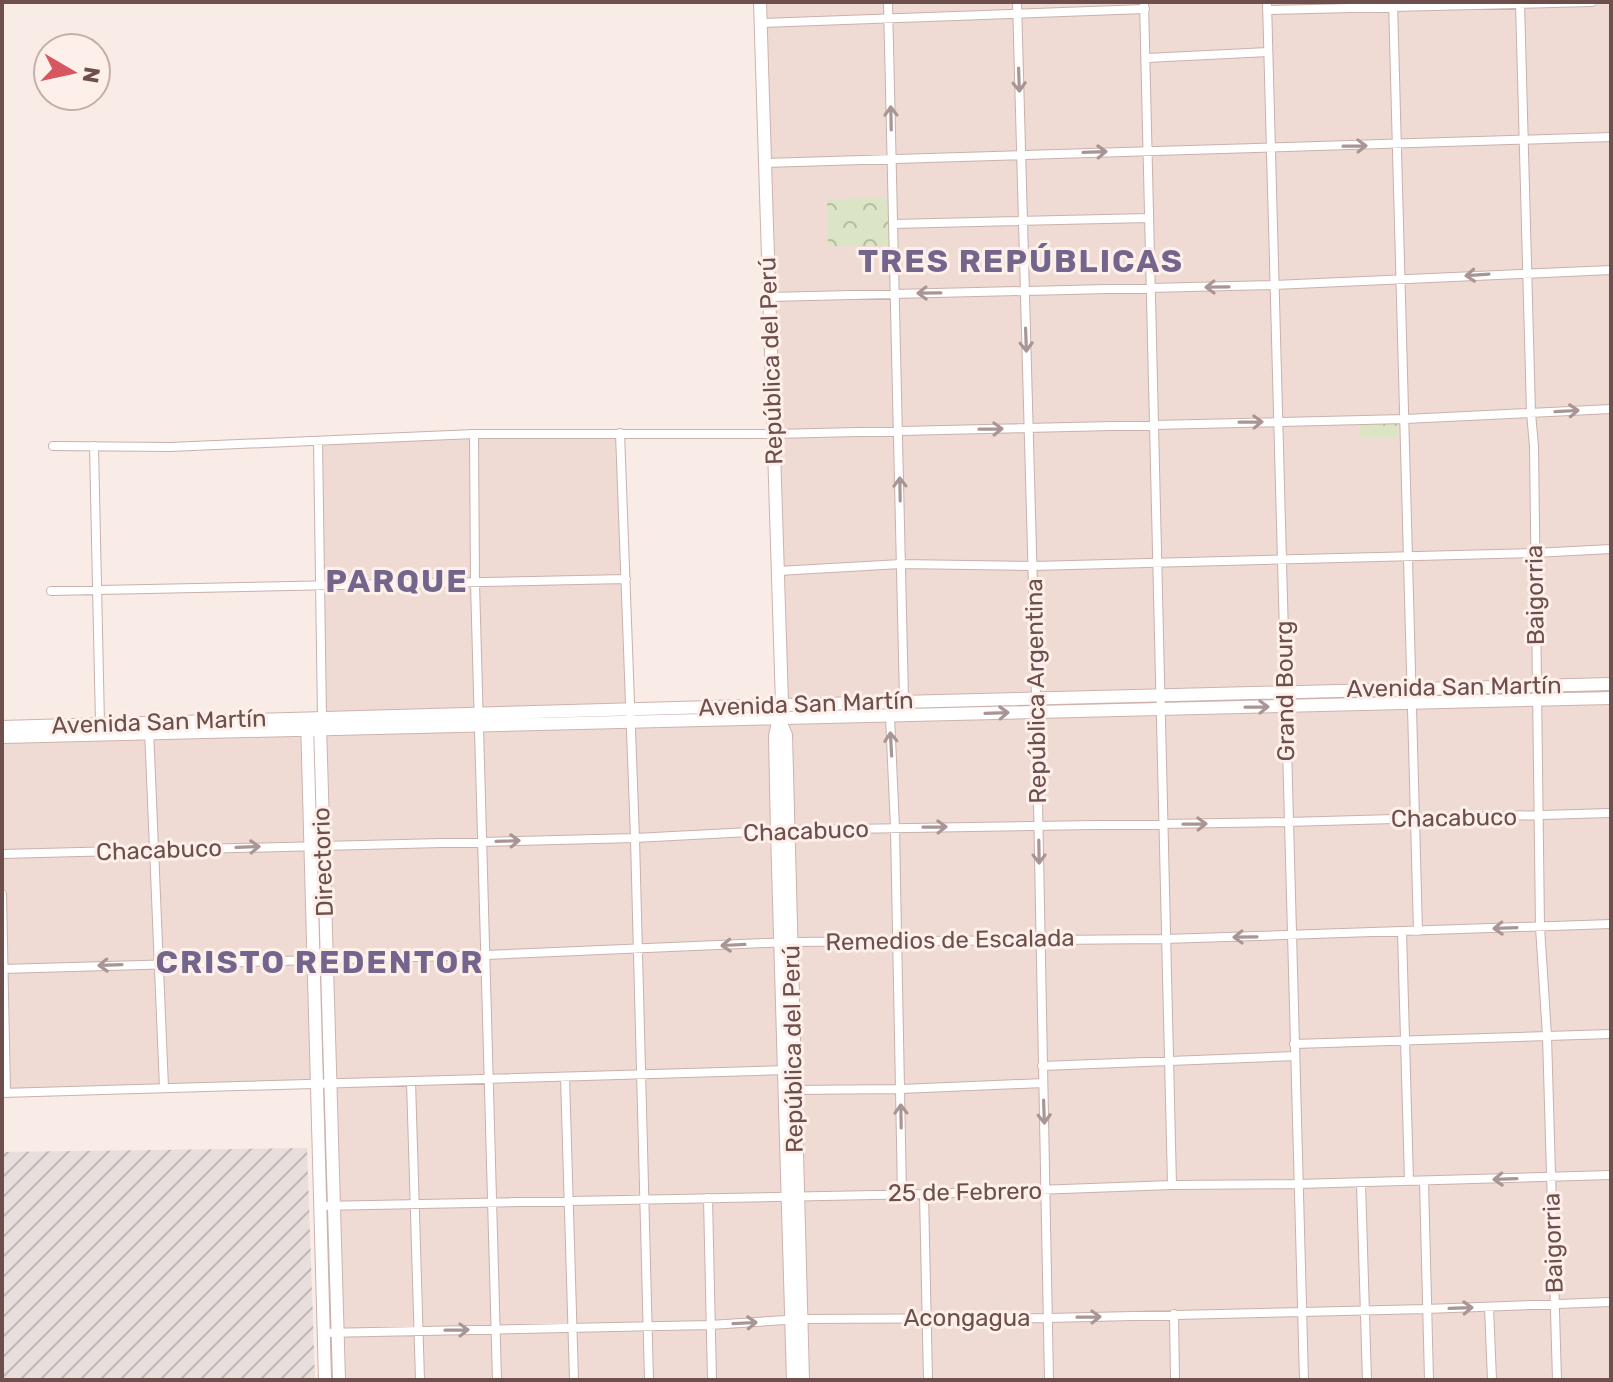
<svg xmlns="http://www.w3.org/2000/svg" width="1613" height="1382" viewBox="0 0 1613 1382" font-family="Rubik,sans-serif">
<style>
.residential{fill:#f0dbd4}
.industrial{fill:url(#industrial-furrows)}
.park{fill:url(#park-crowns)}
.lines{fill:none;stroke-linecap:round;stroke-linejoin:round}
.street-casing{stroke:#c9b1ac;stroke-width:10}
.secondary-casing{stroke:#ceb2ad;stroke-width:14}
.street{stroke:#fff;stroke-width:8}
.secondary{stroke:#fff;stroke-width:12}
.oneway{stroke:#a99594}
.labels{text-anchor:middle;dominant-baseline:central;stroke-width:6;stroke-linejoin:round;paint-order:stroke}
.street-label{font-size:24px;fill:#6f4f4d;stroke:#fdf0ea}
.district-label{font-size:32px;font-weight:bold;letter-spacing:2px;fill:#73658c;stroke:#fdf0ea}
</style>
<defs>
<pattern id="industrial-furrows" width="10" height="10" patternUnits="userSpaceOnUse" patternTransform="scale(2)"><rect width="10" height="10" fill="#e8dedc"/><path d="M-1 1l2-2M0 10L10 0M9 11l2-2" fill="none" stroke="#c0b6b5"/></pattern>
<pattern id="park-crowns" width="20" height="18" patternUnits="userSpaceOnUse" patternTransform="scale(2)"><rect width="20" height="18" fill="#dbe5c5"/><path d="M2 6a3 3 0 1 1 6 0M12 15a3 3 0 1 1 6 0" fill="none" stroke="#b6bca2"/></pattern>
</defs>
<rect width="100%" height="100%" fill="#f9ebe5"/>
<path class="residential" d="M760,2h851v1378h-1272l-9,-298 -328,11v-356l316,-9v-287l302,-8 11,277 151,-6z"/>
<path class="industrial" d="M307,1148l8,232h-313v-228z"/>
<path class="park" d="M890,198l1,48h-63l-1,-47z
M1360,420h37v17h-37z"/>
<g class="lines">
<g class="street-casing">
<path id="street" d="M888,2l16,698 -14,16 5,112 7,366
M1017,2l19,695 13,683
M1144,2l28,1183
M1267,2l37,1378
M1393,2l25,929
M1520,2l11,411 3,33 6,481 7,109 10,344
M1267,10l325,-8
M761,23l384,-14
M1147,58l121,-6
M765,163l846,-26
M893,224l256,-6
M769,297l505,-12 337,-15
M620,433l15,405 14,542
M474,434l1,149 22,797
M318,441l4,277
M53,446l117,1 304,-13h299l632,-15 206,-10
M94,446l6,278
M778,571l123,-7 132,2 501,-13 77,-4
M51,591l575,-12
M149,729l15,359
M2,854l633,-16 152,-8 501,-8 323,-9
M2,894l4,199
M1402,932l7,249
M2,969l484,-14 304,-13 375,-3 446,-15
M1294,1044l317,-10
M1042,1066l253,-10
M565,1077l9,303
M411,1081l9,299
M792,1090l109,-1 142,-6
M2,1093l786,-23
M1424,1181l5,199
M1361,1183l6,197
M924,1194l4,186
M708,1198l4,182
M320,1206l604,-12 248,-9 126,-1 313,-9
M1489,1307l3,73
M1174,1314l1,66
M323,1333l387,-8 91,-6 247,-1 378,-9 185,-7"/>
</g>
<g class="secondary-casing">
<path id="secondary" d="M760,2l22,702 -7,32 2,96 16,548
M779,719l7,16 17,645
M307,721l18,659
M320,724l19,656
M2,727c536,-17 1073,-29 1609,-43
M2,737l1609,-39"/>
</g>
<use href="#street" class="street"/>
<use href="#secondary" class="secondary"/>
</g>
<defs><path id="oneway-shaft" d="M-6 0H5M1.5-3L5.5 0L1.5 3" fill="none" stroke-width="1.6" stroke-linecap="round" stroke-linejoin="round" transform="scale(2)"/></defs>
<g class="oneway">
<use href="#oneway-shaft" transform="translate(1019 80) rotate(88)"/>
<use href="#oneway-shaft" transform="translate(891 118) rotate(-91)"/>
<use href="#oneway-shaft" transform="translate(1355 146) rotate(-1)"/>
<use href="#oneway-shaft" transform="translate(1095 152) rotate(-2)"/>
<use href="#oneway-shaft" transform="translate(1477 275) rotate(176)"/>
<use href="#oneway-shaft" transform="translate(1217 287) rotate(179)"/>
<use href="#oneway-shaft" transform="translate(929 293) rotate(179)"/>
<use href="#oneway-shaft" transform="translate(1026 340) rotate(88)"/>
<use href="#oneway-shaft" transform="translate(1567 411) rotate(-3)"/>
<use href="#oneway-shaft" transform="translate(1251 422) rotate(-1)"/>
<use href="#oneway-shaft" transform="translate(991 429) rotate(-1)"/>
<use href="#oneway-shaft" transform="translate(900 489) rotate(-91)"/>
<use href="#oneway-shaft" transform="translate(1257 707) rotate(-1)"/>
<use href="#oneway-shaft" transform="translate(997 713) rotate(-2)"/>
<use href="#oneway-shaft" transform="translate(891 744) rotate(-93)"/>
<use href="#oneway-shaft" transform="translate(1195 824) rotate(-1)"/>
<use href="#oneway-shaft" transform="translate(935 827) rotate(-1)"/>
<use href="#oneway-shaft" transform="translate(508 841) rotate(-2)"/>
<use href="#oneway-shaft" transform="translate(248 847) rotate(-2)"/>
<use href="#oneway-shaft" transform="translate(1039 852) rotate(89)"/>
<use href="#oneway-shaft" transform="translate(1505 928) rotate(178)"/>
<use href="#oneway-shaft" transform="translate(1245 937) rotate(179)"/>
<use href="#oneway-shaft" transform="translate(733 945) rotate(177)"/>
<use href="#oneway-shaft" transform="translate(110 965) rotate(178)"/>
<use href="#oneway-shaft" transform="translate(1044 1112) rotate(88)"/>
<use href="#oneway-shaft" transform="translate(901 1116) rotate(-91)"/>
<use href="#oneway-shaft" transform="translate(1505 1179) rotate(178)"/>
<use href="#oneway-shaft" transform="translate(1461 1308) rotate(-2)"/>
<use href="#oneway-shaft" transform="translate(1089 1317) rotate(-1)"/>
<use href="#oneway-shaft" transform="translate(745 1323) rotate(-3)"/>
<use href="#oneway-shaft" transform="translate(457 1330) rotate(-1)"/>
</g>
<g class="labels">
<g class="street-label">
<text transform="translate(771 361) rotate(-92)">República del Perú</text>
<text transform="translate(1535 595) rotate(-91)">Baigorria</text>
<text transform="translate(1454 687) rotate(-1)">Avenida San Martín</text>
<text transform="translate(1036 691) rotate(-91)">República Argentina</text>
<text transform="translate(1285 691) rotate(-91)">Grand Bourg</text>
<text transform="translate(806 704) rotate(-2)">Avenida San Martín</text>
<text transform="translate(159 722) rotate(-2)">Avenida San Martín</text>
<text transform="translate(1454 818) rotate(-1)">Chacabuco</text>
<text transform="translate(806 831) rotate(-2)">Chacabuco</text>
<text transform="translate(159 850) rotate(-2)">Chacabuco</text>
<text transform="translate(323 862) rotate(-92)">Directorio</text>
<text transform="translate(950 940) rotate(-1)">Remedios de Escalada</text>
<text transform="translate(793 1049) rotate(-91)">República del Perú</text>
<text transform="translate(965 1192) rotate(-1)">25 de Febrero</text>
<text transform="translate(1553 1243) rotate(-92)">Baigorria</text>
<text x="967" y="1318">Acongagua</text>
</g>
<g class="district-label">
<text x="1021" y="261">TRES REPÚBLICAS</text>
<text x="397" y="581">PARQUE</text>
<text x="320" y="962">CRISTO REDENTOR</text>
</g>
</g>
<rect width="1613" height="1382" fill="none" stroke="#6f4f4d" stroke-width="8"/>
<g transform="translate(72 72) rotate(99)"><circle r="38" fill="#fdf0ea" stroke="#c4b0ab" stroke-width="2"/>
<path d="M0-6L14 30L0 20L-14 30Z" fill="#d6575f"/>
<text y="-12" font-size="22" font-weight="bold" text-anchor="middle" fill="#6f4f4d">N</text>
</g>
</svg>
